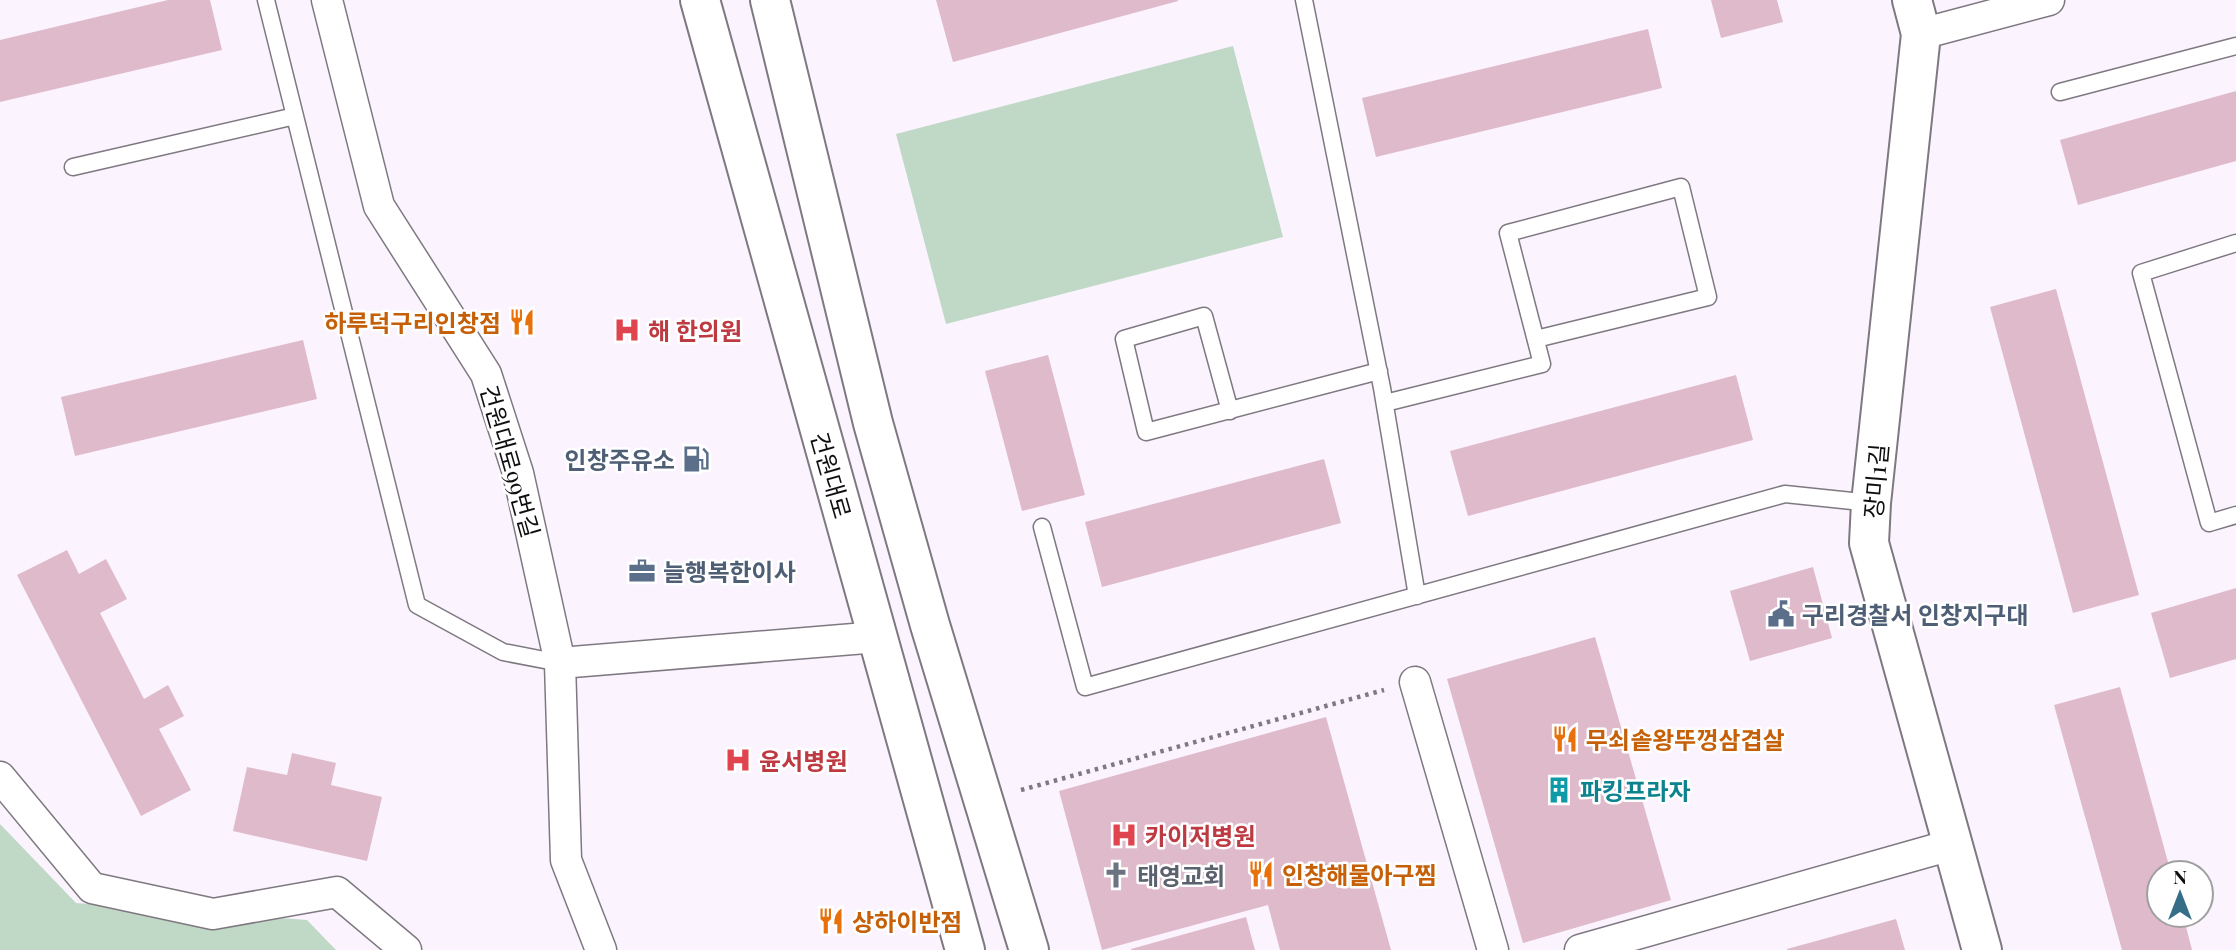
<svg xmlns="http://www.w3.org/2000/svg" width="2236" height="950" viewBox="0 0 2236 950" font-family="'Playfair Display','Noto Sans KR',serif">
<style>
.green{fill:#c0d9c6}
.building{fill:#dfbacb}
.lines{fill:none;stroke-linecap:round;stroke-linejoin:round}
.lane-casing{stroke:#7f7881;stroke-width:19}
.street-casing{stroke:#7f7881;stroke-width:33}
.secondary-casing{stroke:#7f7881;stroke-width:42}
.path{stroke:#7f7a81;stroke-width:4.5;stroke-dasharray:3.5 5;stroke-linecap:butt}
.lane{stroke:#fff;stroke-width:16}
.street{stroke:#fff;stroke-width:30}
.secondary{stroke:#fff;stroke-width:38}
.labels{text-anchor:middle;dominant-baseline:central;stroke-width:5;stroke-linejoin:round;paint-order:stroke}
.food-label{font-size:24px;font-weight:bold;fill:#c56008;stroke:#fff;text-anchor:start}
.health-label{font-size:24px;font-weight:bold;fill:#be3a42;stroke:#fff;text-anchor:start}
.service-label{font-size:24px;font-weight:bold;fill:#4e5e75;stroke:#fff;text-anchor:start}
.street-label{font-size:24px;fill:#100e11;stroke:#fff}
.culture-label{font-size:24px;font-weight:bold;fill:#0d838f;stroke:#fff;text-anchor:start}
.worship-label{font-size:24px;font-weight:bold;fill:#5b616d;stroke:#fff;text-anchor:start}
</style>
<rect width="100%" height="100%" fill="#fbf3fe"/>
<path class="green" d="M1233,46l50,191 -337,87 -50,-190z
M0,824l76,79 231,17 29,30h-336z"/>
<path class="building" d="M168,0h42l12,50 -222,52v-62z
M936,0h242v1l-225,61z
M1711,0h66l6,22 -62,16z
M1648,29l14,59 -286,69 -14,-59z
M2236,91v70l-158,44 -18,-65z
M2056,289l83,306 -66,18 -83,-306z
M303,340l14,59 -242,57 -14,-59z
M1048,355l37,140 -63,16 -37,-140z
M1736,375l17,65 -285,76 -18,-65z
M1324,459l17,64 -239,64 -17,-65z
M67,550l12,24 27,-15 21,40 -27,14 44,86 24,-14 16,31 -25,13 32,61 -50,26 -124,-241z
M1813,567l19,71 -82,23 -20,-70z
M2236,588v71l-66,19 -19,-65z
M1595,637l76,263 -148,43 -76,-264z
M2120,687l51,186h-12v42h24l9,35h-70l-68,-245z
M1326,717l65,233h-111l-12,-45 -166,45 -43,-159z
M292,753l44,10 -5,22 51,12 -15,64 -134,-30 14,-64 40,8z
M1246,917l9,33h-124v-1z
M1896,919l9,31h-118v-1z"/>
<g class="lines">
<g class="lane-casing">
<path id="lane" d="M266,0l151,605 86,47 57,11
M1304,0l78,388 35,208
M2060,92l176,-46
M73,167l222,-51
M2236,243l-95,30 68,250 27,-8
M1385,403l157,-39 -34,-131 173,-46 27,110 -172,42
M1230,411l-26,-95 -80,23 22,93 233,-61
M1042,527l43,160 700,-193 86,9"/>
</g>
<g class="street-casing">
<path id="street" d="M327,0l52,206 107,168 32,99 42,190 6,197 35,90
M1921,34l128,-34
M560,663l318,-26
M1415,682l78,268
M0,777l92,111 121,26 124,-22 69,58
M1580,950l371,-105"/>
</g>
<g class="secondary-casing">
<path id="secondary" d="M700,0l265,950
M770,0l103,423 57,202 99,325
M1912,0l9,34 -50,469 -2,40 113,407"/>
</g>
<path class="path" d="M1021,790l363,-100"/>
<use href="#lane" class="lane"/>
<use href="#street" class="street"/>
<use href="#secondary" class="secondary"/>
</g>
<defs>
<g id="restaurant-bare" transform="scale(2.1)"><path d="M-5-6h1v4h1v-4h1v4h1v-4h1v5L-1.5 .5V6h-2V.5L-5-1ZM5-6V6H3V1.5H1.5Q1.5-4 5-6Z" fill="#e8710a" stroke="#fff" stroke-width="2.5" paint-order="stroke"/></g>
<g id="hospital-bare" transform="scale(2.1)"><path d="M-5-5h3v3.5h4V-5h3V5h-3V1.5h-4V5h-3Z" fill="#e0444e" stroke="#fff" stroke-width="2.5" paint-order="stroke"/></g>
<g id="fuel-bare" transform="scale(2.1)"><path d="M-5.5-6h7V0h2V4h1.3V-2.5L3-4.5l.8-.8L6-3V5H2.5V1h-1V6h-7ZM-4.2-4.7v3.2H.2V-4.7Z" fill="#5c6f8a" stroke="#fff" stroke-width="2.5" paint-order="stroke"/></g>
<g id="office-bare" transform="scale(2.1)"><path d="M-6-3h4V-5.5h4V-3h4V5H-6ZM-1-4.5V-3h2v-1.5ZM-6 0V1H6V0Z" fill="#5c6f8a" stroke="#fff" stroke-width="2.5" paint-order="stroke"/></g>
<g id="civic-bare" transform="scale(2.1)"><path d="M-.6-6.5H3V-4.5H.6V-3L4-1V1h2V6H-6V1h2V-1L-.6-3ZM-1.2 2.5V6h2.4V2.5Z" fill="#5c6f8a" stroke="#fff" stroke-width="2.5" paint-order="stroke"/></g>
<g id="building-bare" transform="scale(2.1)"><path d="M-4-6H4V6H1V3H-1V6H-4ZM-2.5-4.3h1.7v1.8h-1.7ZM.8-4.3h1.7v1.8H.8ZM-2.5-1h1.7V.8h-1.7ZM.8-1h1.7V.8H.8Z" fill="#0f9aa8" stroke="#fff" stroke-width="2.5" paint-order="stroke"/></g>
<g id="church-bare" transform="scale(2.1)"><path d="M-1.2-6h2.4v3.5h3.3v2.4h-3.3V6h-2.4V-.1h-3.3v-2.4h3.3Z" fill="#6b7280" stroke="#fff" stroke-width="2.5" paint-order="stroke"/></g>
</defs>
<g fill-rule="evenodd">
<use href="#restaurant-bare" x="522" y="322"/>
<use href="#hospital-bare" x="627" y="330"/>
<use href="#fuel-bare" x="696" y="459"/>
<use href="#office-bare" x="642" y="571"/>
<use href="#civic-bare" x="1781" y="614"/>
<use href="#restaurant-bare" x="1565" y="739"/>
<use href="#hospital-bare" x="738" y="760"/>
<use href="#building-bare" x="1559" y="790"/>
<use href="#hospital-bare" x="1124" y="835"/>
<use href="#restaurant-bare" x="1261" y="874"/>
<use href="#church-bare" x="1116" y="875"/>
<use href="#restaurant-bare" x="831" y="921"/>
</g>
<g class="labels">
<g class="food-label">
<text x="501" y="322" text-anchor="end">하루덕구리인창점</text>
<text x="1586" y="739">무쇠솥왕뚜껑삼겹살</text>
<text x="1282" y="874">인창해물아구찜</text>
<text x="852" y="921">상하이반점</text>
</g>
<g class="health-label">
<text x="648" y="330">해 한의원</text>
<text x="759" y="760">윤서병원</text>
<text x="1145" y="835">카이저병원</text>
</g>
<g class="service-label">
<text x="675" y="459" text-anchor="end">인창주유소</text>
<text x="663" y="571">늘행복한이사</text>
<text x="1802" y="614">구리경찰서 인창지구대</text>
</g>
<g class="street-label">
<text transform="translate(511 461) rotate(74)">건원대로99번길</text>
<text transform="translate(832 475) rotate(74)">건원대로</text>
<text transform="translate(1875 481) rotate(-85)">장미1길</text>
</g>
<g class="culture-label">
<text x="1580" y="790">파킹프라자</text>
</g>
<g class="worship-label">
<text x="1137" y="875">태영교회</text>
</g>
</g>
<g transform="translate(2180 894)"><circle r="33" fill="#ffffff" stroke="#9f9fa0" stroke-width="2"/>
<path d="M0-5L12 26L0 18L-12 26Z" fill="#366d88"/>
<text y="-10" font-size="19" font-weight="bold" text-anchor="middle" fill="#100e11">N</text>
</g>
</svg>
